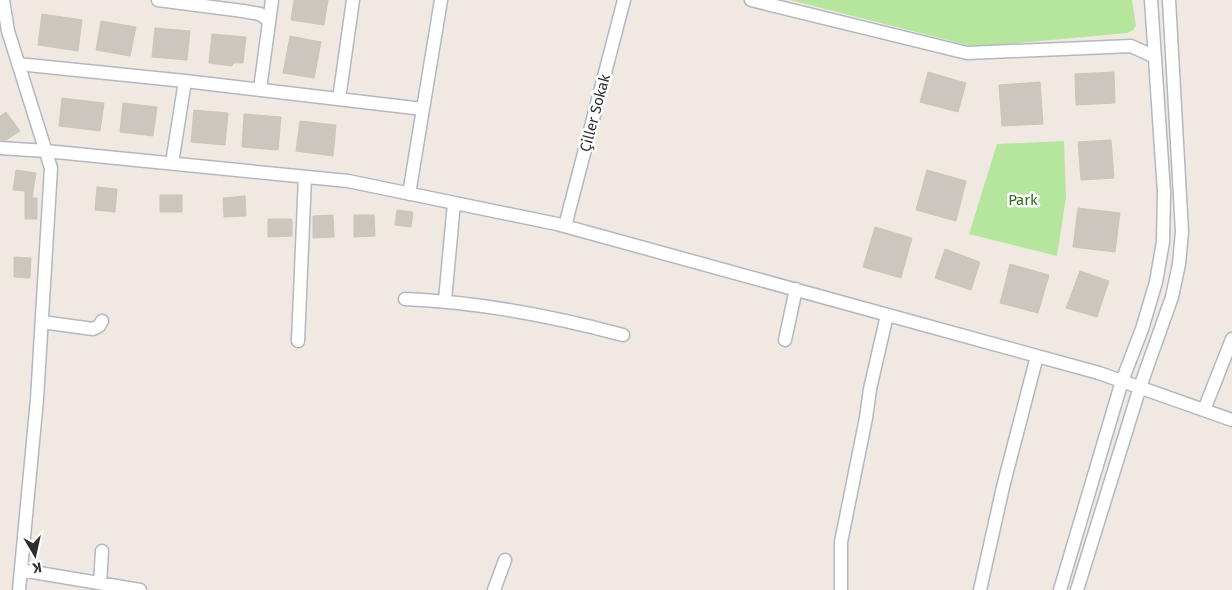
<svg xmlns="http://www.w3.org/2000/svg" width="1232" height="590" viewBox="0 0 1232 590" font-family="'Fira Sans',sans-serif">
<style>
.green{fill:#b6e59e}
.building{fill:#cbc7bf;stroke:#cbc5ba}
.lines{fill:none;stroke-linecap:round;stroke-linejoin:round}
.minor-casing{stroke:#b4b7c1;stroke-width:15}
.minor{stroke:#fff;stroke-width:12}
.labels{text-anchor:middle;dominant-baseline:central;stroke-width:5;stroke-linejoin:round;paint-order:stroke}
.street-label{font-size:15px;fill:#2e2e2e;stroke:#fff}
.park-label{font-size:15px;fill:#2c6e1b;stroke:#fff}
</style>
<rect width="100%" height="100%" fill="#efe9e1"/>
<path class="green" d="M790,0h342l4,26 -3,4 -6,3 -152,14z
M1064,141l2,56 -9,59 -88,-22 28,-90z"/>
<path class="building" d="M294,0h34l-4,25 -33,-5z
M42,14l40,6 -4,31 -40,-6z
M101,21l35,6 -6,29 -34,-6z
M155,28l35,3 -3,29 -35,-3z
M212,34l34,3 -3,26h-10l-1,3 -23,-3z
M290,36l31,6 -7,36 -31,-5z
M928,72l38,11 -8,29 -38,-10z
M1114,72l1,31 -39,2 -1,-31z
M1040,82l3,42 -41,2 -3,-41z
M62,98l42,5 -4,28 -41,-5z
M123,103l34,4 -4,29 -33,-4z
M194,110l34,3 -3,32 -34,-3z
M6,112l14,19 -14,9h-5l-1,-2v-22z
M244,114l37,3 -3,33 -36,-3z
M300,121l36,4 -3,31 -37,-5z
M1111,140l3,38 -33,2 -3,-38z
M16,170l20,3 -4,25h5v21h-12v-28l-12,-1z
M927,170l39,11 -10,40 -40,-11z
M97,187l20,2 -2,23 -20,-2z
M160,195h22v17h-22z
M245,196l1,20 -22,1 -1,-19z
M1078,208l42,5 -5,39 -42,-5z
M397,210l16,2 -2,15 -16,-2z
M333,215l1,22 -21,1v-22z
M354,215h20l1,21 -21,1z
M268,219h24v17l-24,1z
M875,227l37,11 -11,40 -38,-11z
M945,249l35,13 -9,28 -36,-12z
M14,257l17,1 -1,20 -16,-1z
M1010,264l39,11 -11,38 -38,-10z
M1080,271l29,10 -12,36 -31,-9z"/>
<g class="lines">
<g class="minor-casing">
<path id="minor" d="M3,0l5,31 43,137 -14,231 -18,191
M158,0l85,11 17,3 9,7
M751,0l216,53 164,-7 24,11
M18,64l167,17 238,28 -14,85
M260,89l12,-89
M339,99l14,-99
M423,109l18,-109
M0,148l46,3 302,30 209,43 542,149 133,47
M172,163l13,-82
M565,226l59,-226
M405,299c74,3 147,17 218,36
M445,300l9,-97
M42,322l51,7 6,-3 3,-5
M785,340l11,-51
M298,341l7,-164
M1204,410l28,-71
M21,570l119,20
M100,583l2,-32
M494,590l11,-30
M841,590v-48l25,-124 4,-29 17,-74
M980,590l23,-103 34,-131
M1060,590l62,-209 20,-52 14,-47 7,-40 1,-50 -13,-192
M1077,590l63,-203 32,-90 7,-33 3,-32 -13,-232"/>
</g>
<use href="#minor" class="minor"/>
</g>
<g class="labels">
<g class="street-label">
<text transform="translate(595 113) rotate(-75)">Çiller Sokak</text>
</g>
<g class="park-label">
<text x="1023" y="200">Park</text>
</g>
</g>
<g transform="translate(35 555) rotate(171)" stroke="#ffffff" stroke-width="4" paint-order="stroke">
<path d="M0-4L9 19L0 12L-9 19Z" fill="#2e2e2e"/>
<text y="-8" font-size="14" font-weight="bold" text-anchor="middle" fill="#2e2e2e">K</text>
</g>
</svg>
